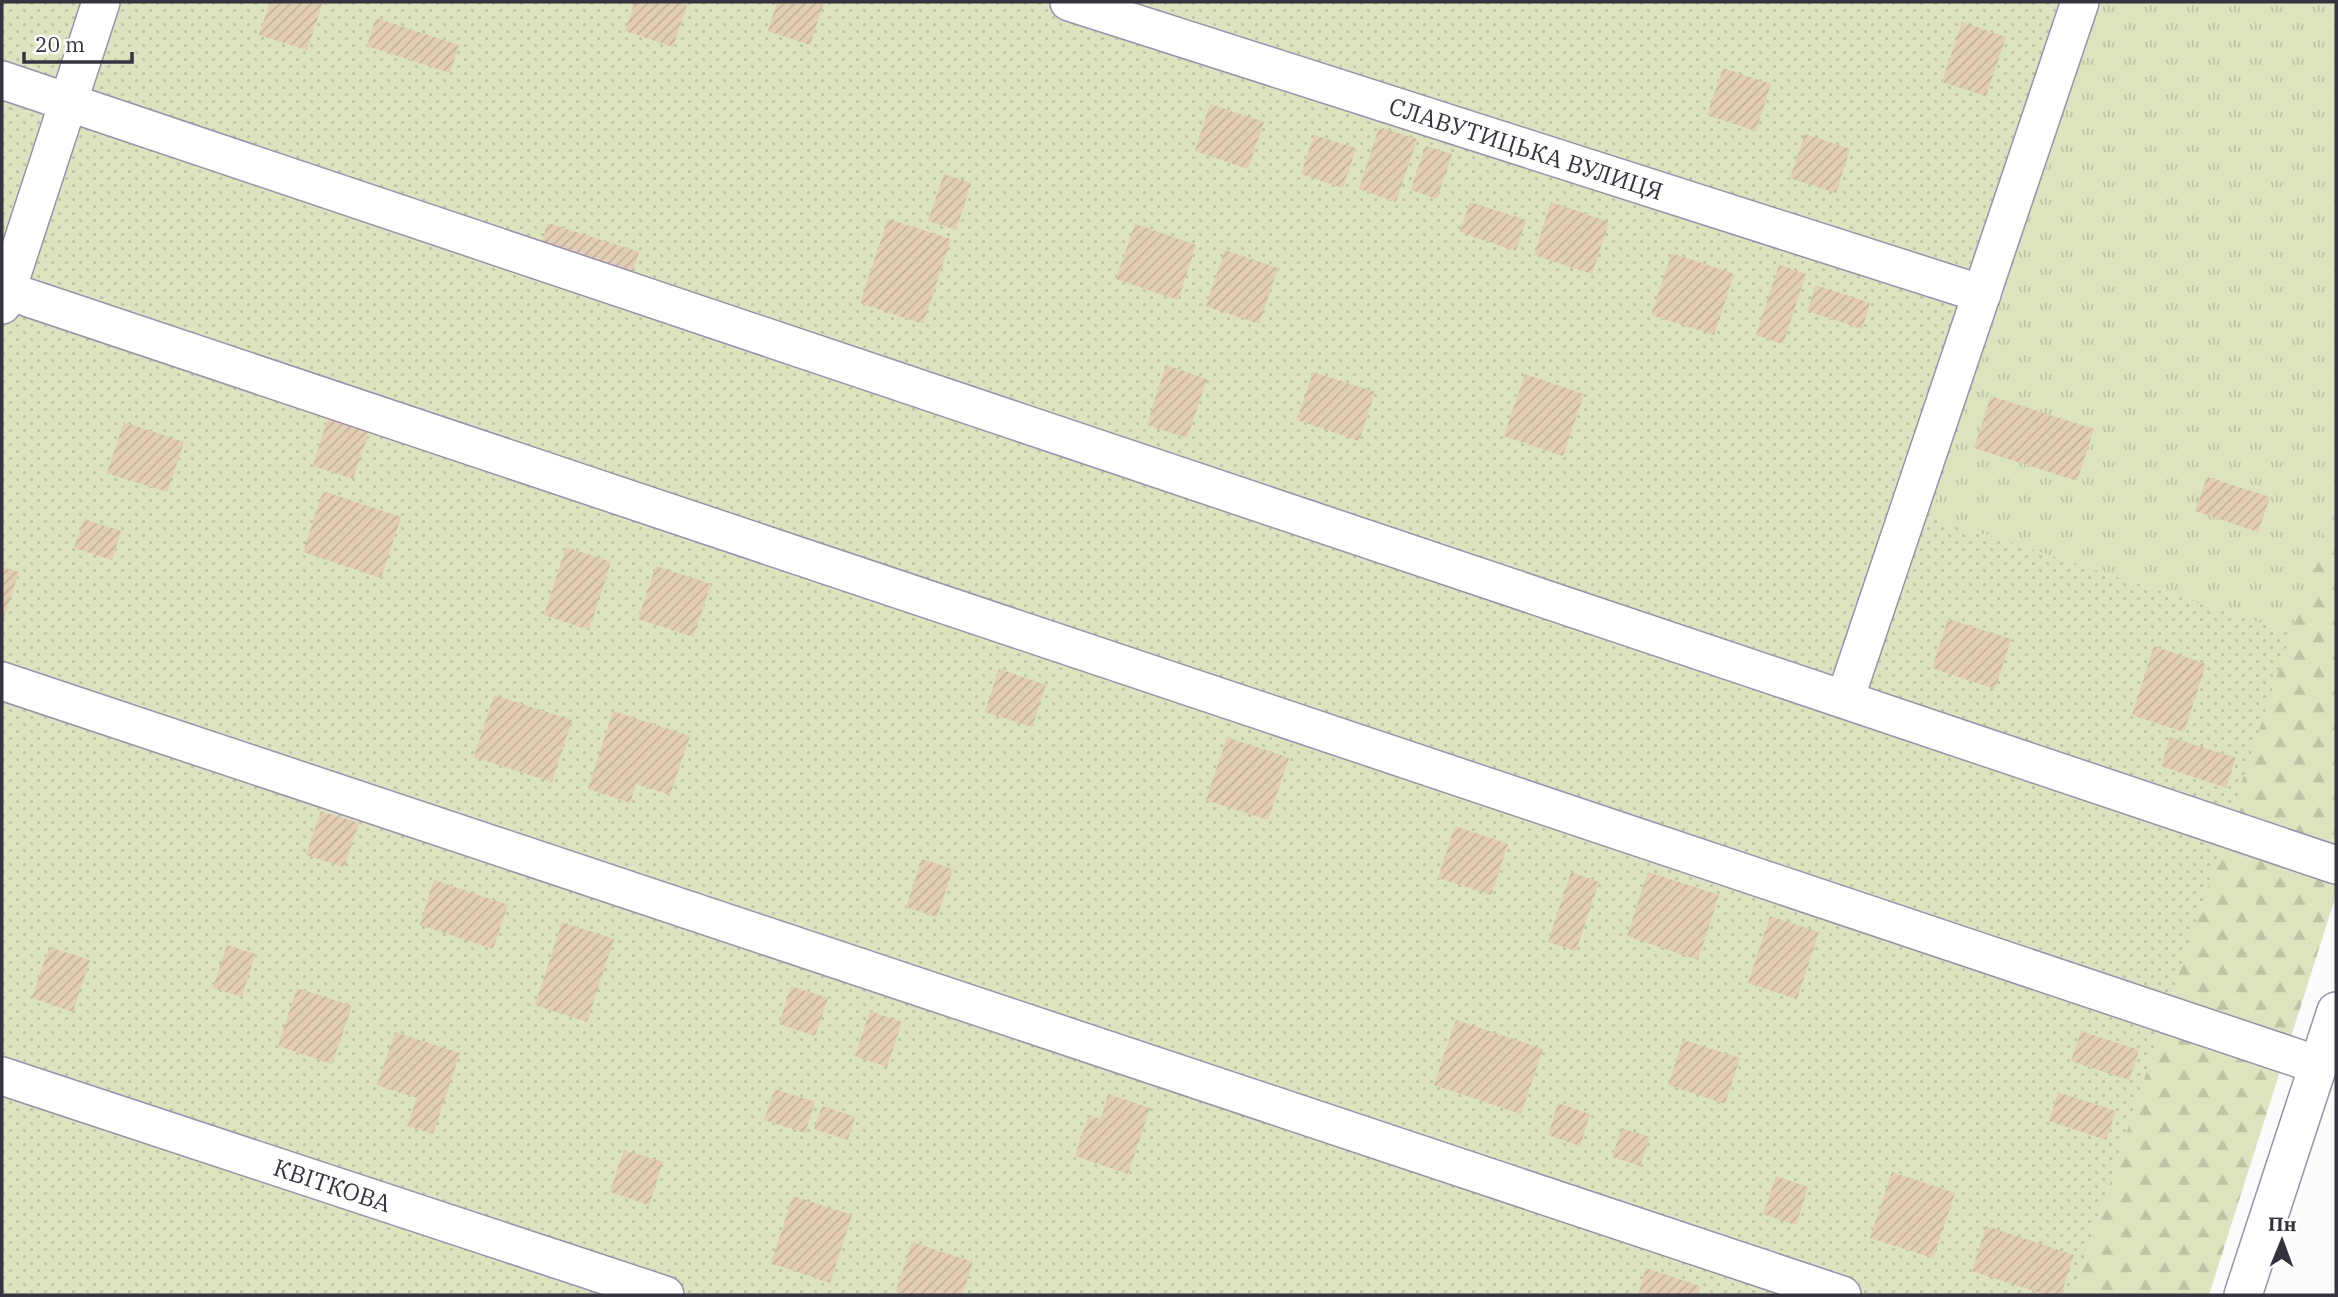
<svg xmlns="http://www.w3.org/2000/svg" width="2338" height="1297" viewBox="0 0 2338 1297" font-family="'IBM Plex Serif',serif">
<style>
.grass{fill:url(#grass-tufts)}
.forest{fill:url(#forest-firs)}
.park{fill:url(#park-dots)}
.building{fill:url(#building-hatch)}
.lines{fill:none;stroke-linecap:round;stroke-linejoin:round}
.minor-casing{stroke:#9c91ac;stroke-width:40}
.minor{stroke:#fff;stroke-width:37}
.labels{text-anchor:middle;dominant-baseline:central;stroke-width:5;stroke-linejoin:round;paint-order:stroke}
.street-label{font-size:24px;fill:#37333e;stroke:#fff}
</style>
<defs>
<pattern id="grass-tufts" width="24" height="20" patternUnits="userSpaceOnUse" patternTransform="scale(1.75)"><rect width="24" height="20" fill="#dbe3bf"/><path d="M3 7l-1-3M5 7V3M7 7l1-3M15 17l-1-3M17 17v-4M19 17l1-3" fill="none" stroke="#bdc3a5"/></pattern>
<pattern id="forest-firs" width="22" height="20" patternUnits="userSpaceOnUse" patternTransform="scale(1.75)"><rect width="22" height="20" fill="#dbe3bf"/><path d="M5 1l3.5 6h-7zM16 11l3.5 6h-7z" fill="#bdc3a5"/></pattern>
<pattern id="park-dots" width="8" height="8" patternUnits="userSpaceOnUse" patternTransform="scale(1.75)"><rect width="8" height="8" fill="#dbe3bf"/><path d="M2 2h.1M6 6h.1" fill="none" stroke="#bdc3a5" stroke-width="1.8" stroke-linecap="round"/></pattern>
<pattern id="building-hatch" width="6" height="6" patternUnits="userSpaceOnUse" patternTransform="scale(1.75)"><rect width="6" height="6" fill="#e3ceb5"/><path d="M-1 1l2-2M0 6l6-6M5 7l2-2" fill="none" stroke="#c3b19d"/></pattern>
</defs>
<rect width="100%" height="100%" fill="#fbfbfb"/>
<path class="grass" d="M2100,2h236v492l-45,139 -361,-116z"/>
<path class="forest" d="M2336,494v401l-127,400h-136z"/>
<path class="park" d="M2,2h2098l-169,515 360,116 -218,662h-2071z"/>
<path class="building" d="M270,2h53l-16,48 -48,-15z
M635,2h42l10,3 -14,42 -48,-16z
M777,2h47l-14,43 -42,-14z
M376,18l83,27 -9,28 -83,-27z
M1962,22l44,15 -20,59 -44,-14z
M1723,68l48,16 -15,47 -49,-16z
M1210,104l54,18 -16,47 -53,-18z
M1379,127l38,12 -21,63 -37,-13z
M1805,134l45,15 -14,44 -46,-15z
M1314,135l42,13 -13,40 -42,-14z
M1425,146l27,8 -15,45 -26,-9z
M944,174l27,9 -15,47 -28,-9z
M1470,202l56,18 -10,31 -56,-19z
M1551,202l58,20 -17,52 -58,-19z
M888,219l63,20 -28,85 -63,-21z
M548,223l91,29 -9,27 -91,-30z
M1135,224l61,21 -18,55 -62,-21z
M1225,250l53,18 -19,56 -53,-18z
M1672,253l62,21 -20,61 -63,-20z
M1779,265l27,9 -23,70 -27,-9z
M1816,285l54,18 -8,26 -55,-18z
M1166,365l41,14 -20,59 -40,-13z
M1313,372l62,20 -16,49 -62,-21z
M1525,374l59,20 -21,62 -59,-20z
M1991,396l103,33 -17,52 -103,-33z
M328,418l41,14 -16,47 -40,-13z
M124,422l60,20 -17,50 -60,-19z
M2207,477l63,20 -12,35 -63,-21z
M323,491l78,26 -20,61 -78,-26z
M84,519l37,12 -9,29 -38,-12z
M566,547l45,15 -22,68 -45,-15z
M656,566l55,18 -18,53 -55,-18z
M2,567l17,5 -17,51z
M1948,619l63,20 -16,50 -63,-21z
M2154,646l52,18 -22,68 -52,-17z
M999,669l47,16 -14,42 -47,-15z
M494,695l78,25 -20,62 -78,-25z
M613,711l77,25 -20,59 -34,-11 -6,19 -42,-14z
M1227,737l62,21 -21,62 -62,-20z
M2170,737l66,21 -10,30 -65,-22z
M321,811l38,12 -15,44 -38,-12z
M1455,826l53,18 -17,51 -53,-17z
M922,859l31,10 -16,48 -31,-10z
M1571,872l28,10 -23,69 -28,-9z
M1648,872l71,23 -21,65 -71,-24z
M434,880l74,25 -15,44 -73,-24z
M1770,916l49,16 -22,67 -49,-16z
M562,922l52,17 -27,83 -52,-17z
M227,945l28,9 -13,43 -29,-9z
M49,947l41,13 -17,52 -41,-14z
M791,986l37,12 -13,38 -36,-12z
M297,988l55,18 -20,58 -54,-18z
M870,1011l32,11 -15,45 -32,-11z
M1456,1020l87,29 -22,65 -87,-29z
M2081,1031l58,19 -10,30 -58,-19z
M395,1032l65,21 -27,81 -26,-8 10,-28 -40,-13z
M1683,1040l57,18 -15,46 -57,-19z
M775,1089l40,13 -10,31 -41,-13z
M2058,1092l58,19 -10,29 -57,-19z
M1108,1094l42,14 -22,66 -53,-18 14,-41 12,4z
M1558,1103l32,11 -10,32 -32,-11z
M822,1106l33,11 -7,23 -34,-11z
M1622,1128l28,9 -10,29 -28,-9z
M624,1150l39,12 -14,43 -39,-13z
M1892,1172l63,21 -22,65 -63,-20z
M1776,1176l32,11 -12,38 -33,-11z
M793,1196l59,19 -22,68 -59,-20z
M1986,1226l88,29 -13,40h-15l-74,-24z
M912,1242l61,20 -11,33h-54l-12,-4z
M1646,1268l54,18 -3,9h-59z"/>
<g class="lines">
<g class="minor-casing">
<g id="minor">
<path id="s1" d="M1069,2l913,292"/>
<path d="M2,80l2334,785"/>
<path d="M2,289l2316,776"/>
<path d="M2,305l99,-303"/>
<path d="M2,681l1840,614"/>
<path d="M1845,699l235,-697"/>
<path id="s2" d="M2,1076l663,219"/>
<path d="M2243,1295l93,-284"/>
</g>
</g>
<use href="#minor" class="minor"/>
</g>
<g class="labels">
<g class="street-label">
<text stroke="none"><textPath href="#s1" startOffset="480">СЛАВУТИЦЬКА ВУЛИЦЯ</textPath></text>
<text stroke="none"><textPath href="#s2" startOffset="348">КВІТКОВА</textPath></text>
</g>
</g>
<rect width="2338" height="1297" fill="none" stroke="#37333e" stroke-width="7"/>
<g transform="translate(2282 1241) rotate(1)" stroke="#ffffff" stroke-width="5" paint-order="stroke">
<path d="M0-5L12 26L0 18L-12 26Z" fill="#37333e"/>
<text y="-10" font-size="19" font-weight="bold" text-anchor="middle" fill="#37333e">Пн</text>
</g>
<path d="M24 52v10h108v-10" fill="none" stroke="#37333e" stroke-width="3.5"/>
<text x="35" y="52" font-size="21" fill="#37333e" stroke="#ffffff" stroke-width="5" paint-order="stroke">20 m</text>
</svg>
